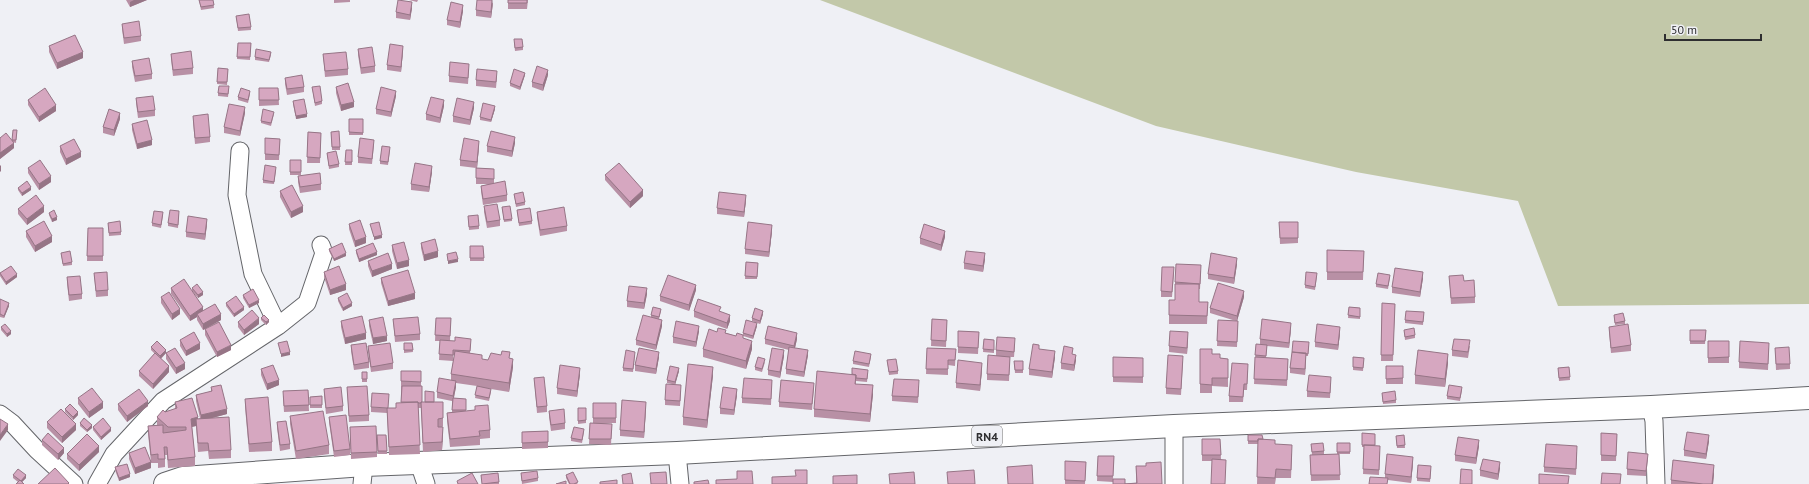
<svg xmlns="http://www.w3.org/2000/svg" width="1809" height="484" viewBox="0 0 1809 484" font-family="'PT Sans',sans-serif">
<style>
.green{fill:#c2c8a9}
.lines{fill:none;stroke-linecap:round;stroke-linejoin:round}
.minor-casing{stroke:#646569;stroke-width:19}
.highway-casing{stroke:#646569;stroke-width:24}
.minor{stroke:#fff;stroke-width:17}
.highway{stroke:#fff;stroke-width:22}
.wall{fill:#b890a5}
.shaded-wall{fill:#967586}
.building{fill:#d6a7c0;stroke:#967586}
.labels{text-anchor:middle;dominant-baseline:central;stroke-width:3;stroke-linejoin:round;paint-order:stroke}
.shield{fill:#eff0f5;stroke:#68686b;stroke-width:1}
.shield-label{font-size:12px;font-weight:bold;fill:#2e2e30}
</style>
<rect width="100%" height="100%" fill="#eff0f5"/>
<path class="green" d="M820,0h989v304l-251,2 -40,-105 -162,-29 -200,-46z"/>
<g class="lines">
<g class="minor-casing">
<path id="minor" d="M240,151l-3,44 16,79 25,52
M1651,407l3,14 2,63
M0,414l12,9 25,27 37,34
M1174,426v58
M677,453l3,31
M419,463l7,21
M97,484l17,-30 49,-53 115,-75 29,-23 17,-50 -3,-8
M362,484l2,-19"/>
</g>
<g class="highway-casing">
<path id="highway" d="M165,484l18,-6 181,-13 313,-12 497,-27 477,-19 158,-9"/>
</g>
<use href="#minor" class="minor"/>
<use href="#highway" class="highway"/>
</g>
<path class="wall" d="M126,0h21l-17,7z
M199,0h14l1,8 -13,2z
M334,0h16v2l-16,1z
M409,0h9l-1,2z
M508,0h20l-1,9h-19z
M493,3l-2,15 -15,-2v-6z
M412,8l-2,12 -14,-2v-6z
M463,11l-3,17 -13,-3v-5z
M236,16l15,11v3l-13,1z
M122,24l19,12v5l-17,3 -2,-15z
M514,42l9,5v3l-8,1z
M238,43h13l-1,17 -13,-1z
M49,46l34,12 -26,11 -8,-17z
M358,49l17,17v6l-14,2 -3,-19z
M403,51l-2,21 -14,-2v-5z
M171,54l22,14v6l-20,2 -2,-17z
M323,54l25,15v6l-23,2z
M271,55l-2,7 -14,-2v-3z
M132,61l20,13v5l-17,3 -3,-15z
M218,68l10,1 -1,16 -10,-1z
M469,69l-1,15 -19,-2v-6z
M525,75l-5,15 -10,-4v-3z
M548,75l-5,16 -11,-4v-5z
M497,77l-1,11 -20,-2v-6z
M285,78l19,9v5l-17,3 -2,-11z
M312,87l10,14v3l-7,2z
M336,87l18,20 -13,4 -5,-18z
M259,88h19l1,17 -20,1z
M229,89l-1,8 -10,-1v-3z
M250,94l-2,9 -10,-3v-3z
M396,96l-5,21 -15,-3v-5z
M136,98l19,12v6l-17,2 -2,-15z
M28,100l28,11 -17,11 -11,-17z
M293,101l14,16 -11,2 -3,-15z
M444,106l-4,17 -14,-3v-6z
M474,108l-4,17 -17,-3v-6z
M495,109l-4,13 -11,-2v-3z
M245,113l-5,23 -16,-3v-6z
M274,114l-3,12 -10,-3v-2z
M193,116l17,21v5l-15,2 -2,-23z
M120,119l-6,17 -11,-3v-6z
M349,119h14v16h-14z
M132,124l20,21 -15,4 -5,-19z
M17,130l-1,13 -3,-1 1,6 -14,11v-21l12,3v-1z
M308,132l13,1 -1,30h-13z
M331,132l9,15v3h-8z
M265,138l15,1 -1,21h-14z
M515,143l-3,14 -25,-5v-6z
M374,145l-2,19 -14,-1v-6z
M60,146l21,11 -15,8 -6,-13z
M479,146l-2,22 17,1v14l13,12v6l-24,4 -2,-14v-5l8,-2h-13v-16l-16,-2v-6z
M346,150h6v15h-7z
M390,150l-2,15 -8,-1v-3z
M327,153l12,11v3l-10,2z
M290,160h11v15h-11z
M28,168l23,14 -12,8 -11,-17z
M276,170l-2,14 -11,-1v-3z
M432,172l-3,20 -18,-2v-6z
M605,175l38,21 -13,12 -25,-28z
M298,176l23,8v6l-21,3 -2,-11z
M18,188l13,2 -9,6 -4,-6z
M280,191l23,21 -12,6 -11,-21z
M514,194l11,8v3l-9,2z
M746,200l-2,17 -27,-3v-6z
M484,206l16,14v6l-13,2 -3,-16z
M502,207l10,12v2l-8,1z
M18,209l26,3 -17,13 -9,-11z
M517,210l15,11v3l-13,2z
M537,212l30,14v5l-27,5 -3,-19z
M49,213l8,7 -5,2 -3,-7z
M179,214l-1,14 -10,-2v-3z
M163,215l-2,13 -9,-2v-3z
M468,216l11,10v3l-10,1z
M1279,222h19v21l-18,1z
M108,223l13,9v3l-12,1z
M207,224l-2,16 -19,-3v-5z
M349,224l17,19 -11,4 -6,-18z
M88,228h15v33h-16z
M26,231l26,11 -17,10 -9,-15z
M772,231l-3,26 -24,-3v-5z
M945,237l-4,14 -21,-7v-6z
M421,243l17,14 -14,4 -3,-13z
M392,245l17,21 -12,3 -5,-18z
M470,246h13l1,15h-14z
M329,249l17,7 -12,5 -5,-10z
M356,250l21,5 -18,7 -3,-9z
M1327,250l37,1 -1,29h-36z
M61,253l11,9v3l-9,1z
M985,259l-2,13 -19,-3v-6z
M368,261l24,8 -20,8 -4,-11z
M746,262l12,1 -1,16h-12z
M1237,264l-3,20 -26,-5v-5z
M1201,271l-1,18h-1v13h9l-1,22h-38v-24h6v-18z
M324,272l22,18 -16,5 -6,-18z
M0,273l17,4 -11,8 -6,-9z
M94,273l14,17v6l-12,1z
M1174,273l-2,24h-11v-6z
M1317,276l-2,14 -10,-2v-3z
M1449,276l15,5 11,16v6l-24,1z
M67,277l15,17v5l-13,2 -2,-18z
M1390,277l-2,12 -12,-2v-3z
M381,278l34,21 -27,7 -7,-23z
M1423,278l-3,19 -28,-4v-6z
M171,288l32,23 18,9 -18,10 -6,-10v-3l-7,4 -19,-27z
M192,288l11,7 -5,3 -6,-7z
M696,290l-7,21 -29,-10v-5z
M647,294l-3,15 -17,-2v-6z
M243,295l16,8 -10,5 -6,-10z
M161,297l19,17 -8,6 -11,-17z
M1244,297l-7,24h1l-1,26 -20,-1 1,-26 18,1 -26,-8v-5z
M338,298l14,8 -9,5 -5,-10z
M0,299l9,7 -5,12 -4,-1z
M226,303l18,7 -10,7 -8,-11z
M1382,303l13,1 -2,57h-12z
M1349,307l11,1v11l-12,-1z
M661,311l-2,8 3,7 -6,24 -20,-5v-5l15,-23v-2z
M694,311l36,10 -3,8 -33,-12z
M1424,312l-1,13 -18,-2v-3z
M763,314l-3,10 -8,-3v-3z
M1614,315l11,6v3l-10,1z
M261,318l8,4 -3,3 -5,-5z
M436,318h15l-1,23 21,3 -1,9 12,7h6l22,-2 3,9 -4,25 -24,-4 6,4 -2,9 -14,-3 2,-12 -21,-3v4l-2,11 12,1v12l9,-1v-4l15,24v8l-10,1v6l-30,2 -3,-26v-8l5,-1v-11l-15,-3v-6l14,-12v-6l3,-18 -1,-1v6l-14,-1 1,-19h-5z
M393,319l27,15v6l-25,2z
M932,319l15,1 -1,27 -15,-1z
M369,320l18,21 -14,3 -4,-18z
M341,321l25,18 -21,5 -4,-17z
M238,322l21,2 -15,11 -6,-8z
M757,326l-4,13 -10,-3v2l9,11 -6,20 -43,-12v-8l14,-17 9,1 10,3 7,-1v-2z
M1,327l10,7 -4,3 -6,-7z
M1609,327l22,18v6l-20,2 -2,-21z
M1291,328l-2,20 -22,-2 -1,12 22,1 -1,27 -33,-2 2,-40 4,1v-6z
M205,329l26,21 -14,7 -12,-22z
M1404,330l11,5v3l-10,2z
M1690,330h16l-1,14h-15z
M699,331l-3,16 -23,-4v-6z
M958,331l21,1 -1,22 -20,-1z
M1340,333l-2,17 -23,-3v-5z
M1188,338l-1,16 -18,-2v-6z
M765,339h32l-2,9 13,7 -4,22 -18,-3v-5l3,-19 -24,-6z
M984,339l10,1v13l-11,-1z
M180,340l20,9 -14,7 -6,-10z
M1708,341h21v22h-21z
M404,343h8l1,9 -9,1z
M1015,344l-1,13h-4l-1,24 -22,-1v-6l9,-18v-6z
M351,345l18,17v6l-15,2 -3,-19z
M1309,345l-1,11h-2l-1,19 -15,-2v-5z
M368,346l25,17v6l-22,3 -3,-21z
M1470,346l-2,12 -16,-2v-6z
M151,347l15,6 -5,6 8,13 -16,17 -14,-13v-5l16,-17 -4,-4z
M927,348l29,1 -1,17 -7,-1v10l-22,-1z
M1769,348l-1,22 -29,-2v-6z
M1775,348l15,16v5l-14,1z
M1039,349l16,8 -3,21 -23,-3v-6z
M1200,349l20,9 8,1v28l-16,-1v7h-12z
M166,353l19,16 -9,5 -10,-15z
M635,355l-2,17 -10,-1v-3z
M784,356l-4,22 -12,-3v-5z
M659,357l-3,17 -21,-3v-6z
M871,357l-2,10 -16,-3v-3z
M1113,357l30,1v25l-30,-1z
M1353,357l11,1 -1,13 -10,-1z
M887,360l11,11v3l-9,1z
M1076,360l-2,11 -13,-2v-6z
M1014,361h9v12h-8z
M1183,361l-2,34 -15,-1v-6z
M765,362l-3,10 -7,-2v-3z
M1448,363l-3,24 -30,-3v-9z
M1386,366h17v18h-17z
M1569,367l1,13 -11,1 -1,-13z
M261,369l18,16 -12,5 -6,-15z
M982,369l-2,22 -24,-3v-5z
M1248,370l-1,20h-3l-1,12h-14v-6z
M401,371h20v15l1,16h21v24l-1,1 1,8 -1,15 -19,2 -2,-44h-3l2,46 -31,1 -2,-42 -16,-1v-5l17,1h8l5,-5z
M679,371l-4,14 6,6 -1,15 -15,-1v-5l7,-16 -5,-1v-3z
M362,372h5v10h-5z
M868,373l-1,9 -11,-1v3l17,10 -3,28 -56,-5v-8l38,-35z
M580,374l-3,23 -20,-3v-6z
M713,375l-6,53 -24,-3v-8z
M534,378l13,28v6l-10,1z
M772,380l-1,25 -29,-2v-5z
M1331,383l-1,15 -23,-1v-6z
M919,386l-1,17 -26,-2v-5z
M211,387l16,27 -15,4 19,32v8l-22,1 -1,-8 -10,1 -2,-26 -4,1 3,30v9l-27,2 -1,-13h-2v12l-7,1v-5h-7v5l-16,6 -6,-15v-6l22,9 -3,-28v-8l9,-1v-8l8,-5 10,-3v-7l23,17 2,-1 -4,-17v-6l15,-3z
M347,387l22,28v6l-20,1z
M814,388l-2,22 -33,-3v-5z
M324,389l19,17v5l-17,3 -2,-19z
M308,390l1,21 -25,1 -1,-16z
M1462,390l-2,11 -13,-2v-3z
M1382,393l14,7v3l-13,1z
M737,395l-3,20 -14,-1v-6z
M322,396v12h-12v-11z
M78,398l25,10 -14,10 -11,-14z
M245,399l27,43v9l-23,1 -4,-45z
M593,403h23v20h-14l10,1 -1,21 -22,-1 1,-21h3z
M118,404l30,2 -21,16 -9,-12z
M578,408h8v15l-8,1z
M646,408l-2,30 -24,-2v-6z
M65,409l13,6 -5,5 -8,-8z
M549,411l16,12v6l-14,2 -2,-14z
M290,416l39,29v9l-33,5 -6,-35z
M329,417l21,32v6l-16,2 -5,-35z
M47,422l29,8 -14,13 -15,-15z
M277,422l13,22v5l-10,2 -3,-23z
M80,423l12,5 -5,4 -7,-6z
M93,427l18,4 -10,9 -8,-10z
M350,427l27,25v5l-26,2z
M548,431v17l-26,1v-17z
M584,432l-2,11 -11,-2v-3z
M1362,433l13,1v12l5,6 -1,23 -16,-1 1,-27h-2z
M1601,433l16,1 -1,27h-15z
M377,435h9l1,19h-9z
M1248,435l15,4 12,5 17,10 -1,24h-15l-1,6h-18l1,-40h-10z
M1404,435l1,13h-8l-1,-12z
M1202,439h18l1,20 5,6 -14,-4h-10z
M42,440l22,13 -6,7 -16,-15z
M1709,441l-3,18 -22,-3v-6z
M1337,443h13v11h-11l1,26 -29,1 -1,-26 27,-1z
M1311,444l13,7v3l-12,1z
M1479,446l-3,18 -21,-3v-6z
M99,452l-20,19 -12,-12v-5z
M1577,452l-1,23 -32,-3v-5z
M1098,456h16l-1,23 12,5 11,-1v-17l26,18h-49v-2l-16,-1z
M1648,459l-2,17 -19,-1v-6z
M1065,461l21,1 -1,22h-20z
M1413,463l-2,20 -23,-3 -3,-2v-4z
M115,467l15,10 -11,4 -4,-11z
M1500,468l-2,12 -18,-4v-6z
M1431,469l-1,13 -13,-1v-3z
M498,473l1,11h-17l-1,-9z
M521,473l17,5v3l-16,3z
M1714,473l-1,11h-42v-4z
M13,475l13,3 -4,4h-4l-5,-4z
M566,475l12,9h-9l-3,-6z"/>
<path class="shaded-wall" d="M134,0h13l-17,7v-5z
M493,0v3l-2,15v-6z
M412,2v6l-2,12v-5z
M463,5v6l-3,17v-6z
M403,46v5l-2,21v-5z
M83,52v6l-26,11v-6z
M548,70v5l-5,16v-6z
M525,73v2l-5,15v-3z
M396,91v5l-5,21v-5z
M444,100v6l-4,17v-5z
M354,102v5l-13,4v-6z
M474,102v6l-4,17v-5z
M56,105v6l-17,11v-5z
M495,106v3l-4,13v-2z
M245,107v6l-5,23v-5z
M120,113v6l-6,17v-6z
M307,114v3l-11,2v-3z
M515,137v6l-3,14v-6z
M152,140v5l-15,4v-5z
M479,141v5l-2,22v-6z
M14,143v5l-14,11v-6z
M81,152v5l-15,8v-6z
M1,165v6l-1,1v-6z
M432,166v6l-3,20v-5z
M51,176v6l-12,8v-6z
M31,187v3l-9,6v-3z
M643,190v6l-13,12v-6z
M746,195v5l-2,17v-5z
M44,206v6l-17,13v-6z
M303,206v6l-12,6v-6z
M57,217v3l-5,2v-3z
M207,219v5l-2,16v-6z
M772,225v6l-3,26v-5z
M945,231v6l-4,14v-6z
M382,235v3l-8,2v-3z
M52,236v6l-17,10v-6z
M366,237v6l-11,4v-6z
M438,251v6l-14,4v-6z
M377,252v3l-18,7v-3z
M346,253v3l-12,5v-2z
M985,253v6l-2,13v-6z
M1237,258v6l-3,20v-6z
M458,259v3l-10,2v-3z
M409,260v6l-12,3v-6z
M392,264v5l-20,8v-6z
M1423,272v6l-3,19v-5z
M17,274v3l-11,8v-3z
M346,284v6l-16,5v-5z
M696,285v5l-7,21v-6z
M647,288v6l-3,15v-6z
M1244,291v6l-7,24v-5z
M203,292v3l-5,3v-3z
M415,293v6l-27,7v-5z
M259,300v3l-10,5v-3z
M9,303v3l-5,12v-2z
M352,303v3l-9,5v-3z
M203,307v6l-6,1v3l-7,4v-5z
M244,307v3l-10,7v-3z
M180,309v5l-8,6v-6z
M763,311v3l-3,10v-3z
M221,314v6l-18,10v-6z
M730,315v6l-3,8v-6z
M259,318v6l-15,11v-5z
M269,320v2l-3,3v-3z
M662,320v6l-6,24v-5z
M757,323v3l-4,13v-3z
M1291,323v5l-2,20v-5z
M699,326v5l-3,16v-5z
M1340,327v6l-2,17v-5z
M11,331v3l-4,3v-3z
M1188,332v6l-1,16v-6z
M366,333v6l-21,5v-6z
M797,333v6l-3,13v-6z
M387,336v5l-14,3v-6z
M752,341v8l-6,20v-8z
M200,343v6l-14,7v-5z
M231,345v5l-14,7v-5z
M166,350v3l-6,6v-3z
M784,350v6l-4,22v-6z
M808,350v5l-4,22v-5z
M1055,351v6l-3,21v-6z
M290,352v3l-9,2v-3z
M659,352v5l-3,17v-5z
M1306,353v6l-1,16v-6z
M1448,354v9l-3,24v-8z
M1076,355v5l-2,11v-6z
M513,359v8l-4,25v-9z
M185,363v6l-9,5v-6z
M982,363v6l-2,22v-6z
M169,366v6l-16,17v-5z
M713,367v8l-6,53v-8z
M580,368v6l-3,23v-6z
M679,368v3l-4,14v-3z
M279,380v5l-12,5v-6z
M456,381v6l-3,14v-5z
M873,385v9l-3,28v-8z
M737,389v6l-3,20v-5z
M148,401v5l-21,16v-6z
M103,402v6l-14,10v-6z
M646,402v6l-2,30v-6z
M227,409v5l-26,7v-6z
M78,412v3l-5,5v-3z
M198,417v8l-2,-6v7l-5,1v-8z
M8,424v6l-8,11v-6z
M76,424v6l-14,13v-6z
M92,425v3l-5,4v-2z
M443,427v8l-1,15v-8z
M111,428v3l-10,9v-3z
M1709,435v6l-3,18v-5z
M1479,440v6l-3,18v-6z
M99,446v6l-20,19v-6z
M64,448v5l-6,7v-6z
M1413,457v6l-2,20v-6z
M151,462v6l-16,6v-6z
M1500,462v6l-2,12v-6z
M1714,465v8l-1,11h-1z
M130,474v3l-11,4v-3z
M26,475v3l-5,5v-2z"/>
<path class="building" d="M199,0h14l1,5 -13,2z
M398,0l14,2 -2,13 -14,-3z
M477,0h15l-1,12 -15,-2z
M508,0h19v3h-19z
M451,2l12,3 -3,17 -13,-2z
M249,14l2,13 -13,1 -2,-12z
M139,21l2,15 -17,2 -2,-14z
M75,35l8,17 -26,11 -8,-17z
M514,39h8l1,8 -8,1z
M238,43h13l-1,14h-13z
M390,44l13,2 -2,21 -14,-2z
M372,47l3,19 -14,2 -3,-19z
M256,49l15,3 -2,8 -14,-3z
M191,51l2,17 -20,2 -2,-16z
M346,52l2,17 -23,2 -2,-17z
M149,58l3,16 -17,2 -3,-15z
M450,62l19,2 -1,14 -19,-2z
M537,66l11,4 -5,15 -11,-3z
M218,68l10,1 -1,13h-10z
M477,69l20,2 -1,11 -20,-2z
M514,69l11,4 -5,14 -10,-4z
M302,75l2,12 -17,2 -2,-11z
M348,83l6,19 -13,3 -5,-18z
M219,86h10l-1,8 -10,-1z
M320,86l2,15 -7,2 -3,-16z
M381,87l15,4 -5,21 -15,-3z
M45,88l11,17 -17,12 -11,-17z
M241,88l9,3 -2,9 -10,-3z
M259,88h19l1,12h-20z
M153,96l2,14 -17,2 -2,-14z
M431,97l13,3 -4,18 -14,-4z
M457,98l17,4 -4,18 -17,-4z
M304,99l3,15 -11,2 -3,-15z
M483,103l12,3 -4,14 -11,-3z
M229,104l16,3 -5,24 -16,-4z
M109,109l11,4 -6,17 -11,-3z
M263,109l11,3 -3,11 -10,-2z
M208,114l2,23 -15,1 -2,-22z
M349,119h14v14l-14,-1z
M147,120l5,20 -15,4 -5,-20z
M13,130h4l-1,10h-4z
M339,131l1,16h-8l-1,-15z
M491,131l24,6 -3,14 -25,-5z
M308,132l13,1 -1,25 -13,-1z
M6,133l8,10 -14,10v-15z
M265,138l15,1 -1,16 -14,-1z
M360,138l14,2 -2,19 -14,-2z
M464,138l15,3 -2,21 -17,-2z
M74,139l7,13 -15,7 -6,-13z
M382,146l8,1 -2,15 -8,-1z
M346,150h6v12h-7z
M336,151l3,13 -10,2 -2,-13z
M40,160l11,16 -12,8 -11,-16z
M290,160h11v12h-11z
M415,163l17,3 -3,21 -18,-3z
M619,163l24,27 -13,12 -25,-27z
M265,165l11,2 -2,15 -11,-2z
M476,168l18,1v10l-18,-1z
M320,173l1,11 -21,3 -2,-11z
M27,181l4,6 -9,6 -4,-5z
M505,181l2,14 -24,4 -2,-13z
M292,185l11,21 -12,6 -11,-21z
M523,192l2,10 -9,2 -2,-10z
M719,192l27,3 -2,17 -27,-4z
M36,195l8,11 -17,13 -9,-10z
M497,204l3,16 -13,2 -3,-16z
M510,206l2,13 -8,1 -2,-13z
M564,207l3,19 -27,4 -3,-18z
M530,208l2,13 -13,2 -2,-13z
M54,210l3,7 -5,2 -3,-6z
M170,210l9,1 -1,14 -10,-2z
M154,211l9,1 -2,13 -9,-2z
M478,215l1,11 -10,1 -1,-11z
M188,216l19,3 -2,15 -19,-2z
M360,220l6,17 -11,4 -6,-17z
M44,221l8,15 -17,10 -9,-15z
M120,221l1,11 -12,1 -1,-10z
M379,222l3,13 -8,2 -4,-13z
M748,222l24,3 -3,27 -24,-3z
M1279,222h19v16h-18z
M924,224l21,7 -4,14 -21,-7z
M88,228h15v28h-16z
M435,239l3,12 -14,4 -3,-12z
M404,242l5,18 -12,3 -5,-18z
M342,243l4,10 -12,6 -5,-10z
M373,243l4,9 -18,7 -3,-9z
M470,246h13l1,12h-14z
M1327,250l37,1 -1,21h-36z
M70,251l2,11 -9,2 -2,-11z
M966,251l19,2 -2,13 -19,-3z
M456,252l2,7 -10,2 -1,-7z
M388,253l4,11 -20,7 -4,-10z
M1211,253l26,5 -3,20 -26,-4z
M746,262l12,1 -1,14 -12,-1z
M1176,264l25,1 -1,19 -25,-2z
M11,266l6,8 -11,8 -6,-9z
M339,266l7,18 -16,6 -6,-18z
M1162,267h12l-2,25 -11,-1z
M1395,268l28,4 -3,20 -28,-5z
M408,270l7,23 -27,8 -7,-23z
M107,272l1,18 -12,1 -2,-18z
M1306,272l11,1 -2,14 -10,-2z
M1378,273l12,2 -2,11 -12,-2z
M668,275l28,10 -7,20 -29,-9z
M1463,275l1,6 10,-1 1,17 -24,1 -2,-22z
M80,276l2,18 -13,1 -2,-18z
M184,279l19,28 -13,9 -19,-28z
M1218,283l26,8 -7,25 -27,-8z
M197,284l6,8 -5,3 -6,-7z
M1175,284h24v18h9l-1,14 -38,-1v-15h6z
M629,286l18,2 -3,15 -17,-2z
M253,289l6,11 -10,5 -6,-10z
M169,292l11,17 -8,5 -11,-17z
M347,293l5,10 -9,5 -5,-10z
M236,296l8,11 -10,7 -8,-11z
M0,299l9,4 -5,13 -4,-2z
M698,299l23,8 -2,4 11,4 -3,8 -33,-12z
M1382,303l13,1 -2,51h-12z
M215,304l6,10 -18,10 -6,-10z
M653,307l8,2 -2,8 -8,-2z
M1349,307l11,1v9l-12,-2z
M755,308l8,3 -3,10 -8,-3z
M252,310l7,8 -15,12 -6,-8z
M1406,311l18,1 -1,10 -18,-2z
M1623,313l2,8 -10,2 -1,-8z
M264,315l5,5 -3,2 -5,-4z
M643,315l19,5 -6,25 -20,-5z
M362,316l4,17 -21,5 -4,-17z
M383,317l4,19 -14,2 -4,-18z
M418,317l2,17 -25,2 -2,-17z
M436,318h15l-1,18 -15,-1z
M932,319l15,1 -1,21 -15,-1z
M1262,319l29,4 -2,20 -29,-4z
M746,320l11,3 -4,13 -10,-3z
M1218,320l20,1 -1,21 -20,-1z
M676,321l23,5 -3,16 -23,-5z
M219,322l12,23 -14,7 -12,-23z
M5,324l6,7 -4,3 -6,-7z
M1317,324l23,3 -2,18 -23,-3z
M1628,324l3,21 -20,3 -2,-21z
M768,326l29,7 -3,13 -29,-7z
M718,328l8,2 -1,3 11,3 1,-3 6,2v3l9,3 -6,20 -43,-12 6,-20 8,3z
M1414,328l1,7 -10,2 -1,-7z
M1690,330h16l-1,11h-15z
M958,331l21,1 -1,16 -20,-1z
M1170,331l18,1 -1,16 -18,-2z
M194,332l6,11 -14,8 -6,-11z
M455,337l16,2 -1,12 -17,-1v5l-14,-1 1,-14 15,1z
M997,337l18,1 -1,14 -18,-2z
M984,339l10,1v10l-11,-1z
M1454,339l16,1 -2,12 -16,-2z
M157,341l9,9 -6,6 -9,-9z
M287,341l3,11 -9,2 -3,-11z
M1293,341l16,1 -1,12 -16,-2z
M1708,341h21v16l-21,1z
M1740,341l29,2 -1,21 -29,-2z
M366,343l3,19 -15,3 -3,-20z
M390,343l3,20 -22,4 -3,-21z
M404,343h8l1,7h-9z
M1033,344l6,1v4l16,2 -3,21 -23,-3z
M1256,344l11,1 -1,11 -11,-1z
M1064,346l9,2 -1,6 4,1 -2,10 -13,-2z
M789,347l19,3 -4,22 -18,-3z
M1789,347l1,17h-14l-1,-16z
M175,348l10,15 -9,5 -10,-15z
M639,348l20,4 -3,17 -21,-4z
M772,348l12,2 -4,22 -12,-2z
M927,348l29,1 -1,11h-7v9h-22z
M1200,349h12v5h8v4l8,1v19h-16v7l-12,-1z
M626,350l9,2 -2,17 -10,-1z
M1418,350l30,4 -3,25 -30,-4z
M455,351l27,4v4l6,1 3,-7 10,2 1,-4 8,1 -1,6 4,1 -4,24 -58,-9z
M855,351l16,3 -2,10 -16,-3z
M1292,352l14,1 -1,16 -15,-1z
M155,353l14,13 -16,18 -14,-13z
M988,355l22,2 -1,18 -22,-1z
M1168,355l15,1 -2,33 -15,-1z
M758,357l7,2 -3,10 -7,-2z
M1113,357l30,1v19h-30z
M1255,357l33,2 -1,21 -33,-1z
M1353,357l11,1 -1,10 -10,-1z
M896,359l2,12 -9,1 -2,-12z
M958,360l24,3 -2,22 -24,-2z
M1014,361h9v9h-8z
M1232,363l16,1 -1,20h-3l-1,13 -14,-1z
M688,364l25,3 -6,53 -24,-3z
M273,365l6,15 -12,4 -6,-15z
M560,365l20,3 -3,23 -20,-3z
M670,366l9,2 -4,14 -8,-2z
M1386,366h17v12l-17,1z
M1569,367l1,10 -11,1 -1,-10z
M852,368l16,2 -1,9 -11,-1v-3l-4,-1z
M401,371h20v11l-20,-1z
M817,371l39,4 -1,9 18,1 -3,29 -56,-5z
M362,372h5v7h-5z
M1309,375l22,2 -1,16 -23,-2z
M544,377l3,29 -10,1 -3,-29z
M439,378l17,3 -3,15 -16,-4z
M744,378l28,2 -1,19 -29,-1z
M894,379l25,1 -1,17 -26,-1z
M781,380l33,3 -2,21 -33,-2z
M666,384l15,1 -1,16 -15,-1z
M221,385l6,24 -26,6 -5,-20 16,-4 -1,-4z
M1449,385l13,2 -2,11 -13,-2z
M367,386l2,29 -20,1 -2,-29z
M402,386h20v16h-1v1h-3v-1h-17z
M477,386l14,3 -2,9 -14,-3z
M341,387l2,19 -17,2 -2,-19z
M723,387l14,2 -3,21 -14,-2z
M92,388l11,14 -14,10 -11,-14z
M139,389l9,12 -21,15 -9,-12z
M308,390l1,15 -25,1 -1,-15z
M425,391l9,1v10h-9z
M1395,391l1,9 -13,2 -1,-9z
M372,393l17,1 -1,14 -17,-1z
M322,396v9h-12v-8z
M268,397l4,45 -23,2 -4,-45z
M192,398l6,19 -7,2 4,38 -27,3 -1,-13h-3l1,12h-7v-5l-7,1 -3,-29 15,-1v8l23,-3v-3h-18l-11,-10 6,-7 2,2 12,-4 -2,-6z
M453,398l13,1v11h-14z
M622,400l24,2 -2,30 -24,-2z
M418,402l2,43 -31,2 -2,-39h9v-5z
M421,402h22v16l-5,1v8h5l-1,15 -19,1z
M593,403h23v15h-23z
M70,404l8,8 -5,5 -8,-8z
M488,405l2,25 -11,1 1,5 -30,3 -3,-26 28,-3v-4z
M578,408h8v12l-8,1z
M61,409l15,15 -14,13 -15,-15z
M564,409l1,14 -14,2 -2,-14z
M323,411l6,34 -33,6 -6,-35z
M346,415l4,34 -16,2 -5,-34z
M229,417l2,33 -22,1 -1,-8h-10l-2,-24z
M84,418l8,7 -5,5 -7,-7z
M103,418l8,10 -10,9 -8,-10z
M0,419l8,5 -8,11z
M286,421l4,23 -10,1 -3,-23z
M590,423l22,1 -1,15h-22z
M376,426l1,26 -26,1 -1,-26z
M574,427l10,2 -2,11 -11,-2z
M548,431v11l-26,1v-11z
M1687,432l22,3 -3,19 -22,-4z
M48,433l16,15 -6,6 -16,-14z
M1362,433l13,1v11h-13z
M1601,433l16,1 -1,22 -15,-1z
M87,434l12,12 -20,19 -12,-11z
M377,435h9l1,16h-9z
M1248,435h14l1,4h-5v2h-10z
M1404,435l1,10 -8,1 -1,-10z
M1458,437l21,3 -3,18 -21,-3z
M1202,439h18l1,16h-19z
M1258,439l17,1v4l17,1 -1,25 -15,-1 -1,9 -18,-1z
M1323,443l1,8 -12,1 -1,-8z
M1337,443h13v9h-13z
M1546,444l31,2 -1,23 -32,-2z
M1364,445l16,1 -1,24 -16,-1z
M145,447l6,15 -16,6 -6,-15z
M1628,452l20,2 -2,17 -19,-2z
M1339,454l1,21h-29l-1,-20z
M1387,454l26,3 -2,20 -26,-3z
M1098,456h16l-1,20h-16z
M1212,459l14,1 -1,24h-14z
M1483,459l17,3 -2,12 -18,-4z
M1673,460l41,5 -2,19h-9l-32,-4z
M1065,461l21,1 -1,19 -20,-1z
M1161,462l1,22h-49v-5h12v5l12,-1 -1,-17h10v-3z
M127,464l3,10 -11,4 -4,-11z
M1032,465l1,19h-25l-1,-17z
M1418,465l13,1 -1,13 -13,-1z
M55,468l14,15 -1,1h-30z
M18,469l8,6 -5,6 -8,-6z
M1461,469l11,1v14h-12z
M795,470h12v14h-35v-7l24,-1z
M974,470l1,14h-27l-1,-12z
M537,471l1,7 -16,3 -1,-8z
M737,471h15l1,13h-37v-4l21,-1z
M573,472l5,10 -4,2h-4l-4,-9z
M666,472l1,12h-16l-1,-11z
M914,472l1,12h-25l-1,-10z
M472,473l6,11h-20l-1,-3z
M498,473l1,9 -17,2 -1,-9z
M631,473l2,11h-10l-1,-9z
M1602,473l19,1 -1,10h-19z
M1539,474l30,2 -1,8h-29z
M857,475v9h-24v-8z
M1370,477l18,1 -1,6h-18z
M20,480l4,4h-8z
M617,480v4h-17v-2z
M708,480l1,4h-15v-2z
M566,481v3h-10z"/>
<g class="labels">
<rect class="shield" x="972" y="426" width="30" height="20" rx="3"/>
<g class="shield-label">
<text x="987" y="436">RN4</text>
</g>
</g>
<path d="M1665 34v6h96v-6" fill="none" stroke="#2e2e30" stroke-width="2"/>
<text x="1671" y="34" font-size="12" fill="#2e2e30" stroke="#eff0f5" stroke-width="3" paint-order="stroke">50 m</text>
</svg>
